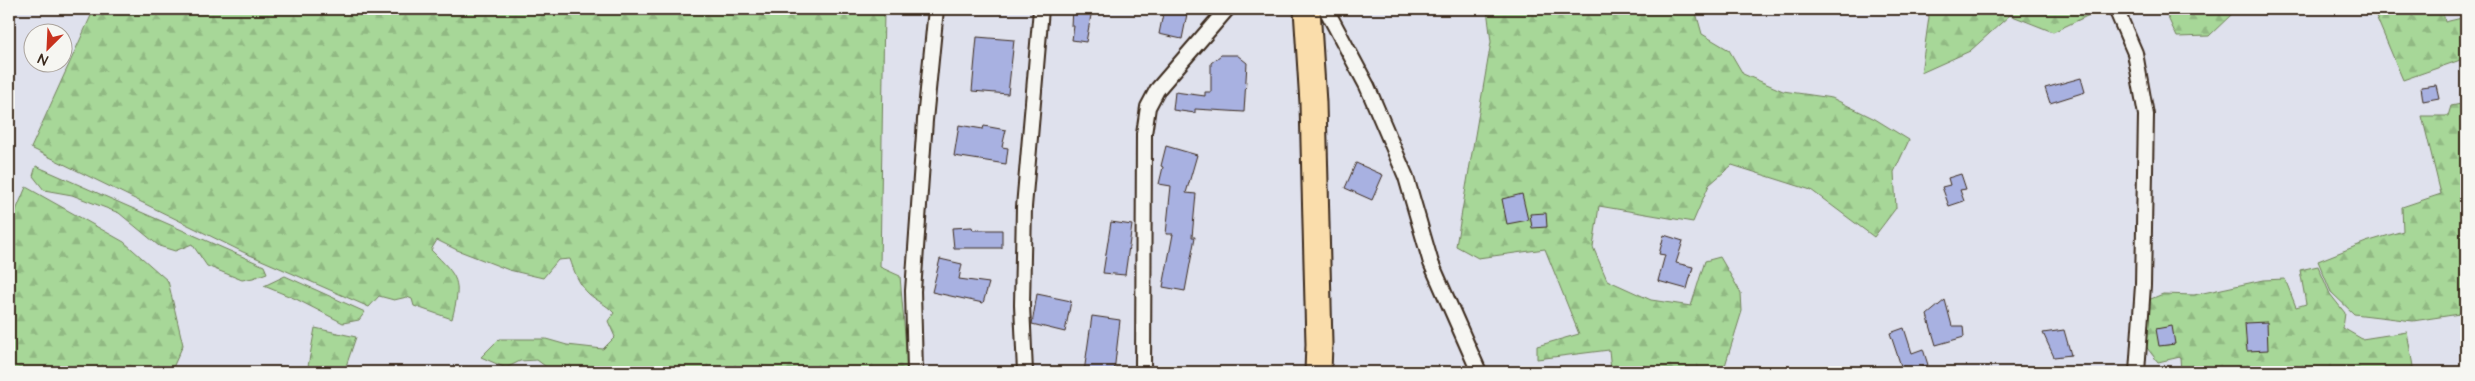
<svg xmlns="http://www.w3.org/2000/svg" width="2475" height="381" viewBox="0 0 2475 381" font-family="'Architects Daughter',sans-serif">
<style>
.forest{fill:url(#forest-firs);stroke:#71805b}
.building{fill:#a8b1e1;stroke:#3b2a1e}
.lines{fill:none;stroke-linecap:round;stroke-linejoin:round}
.street-casing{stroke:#3b2a1e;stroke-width:18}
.highway-casing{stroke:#3b2a1e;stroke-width:29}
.street{stroke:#f6f6f2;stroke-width:14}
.highway{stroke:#faddab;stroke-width:25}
</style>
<defs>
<pattern id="forest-firs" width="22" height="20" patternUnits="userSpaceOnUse" patternTransform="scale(1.25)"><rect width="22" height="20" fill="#a7d798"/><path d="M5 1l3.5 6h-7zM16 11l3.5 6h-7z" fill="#91b983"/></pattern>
</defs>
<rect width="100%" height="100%" fill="#dfe1ed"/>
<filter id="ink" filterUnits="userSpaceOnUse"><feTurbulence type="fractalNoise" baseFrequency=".02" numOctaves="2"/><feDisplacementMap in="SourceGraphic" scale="10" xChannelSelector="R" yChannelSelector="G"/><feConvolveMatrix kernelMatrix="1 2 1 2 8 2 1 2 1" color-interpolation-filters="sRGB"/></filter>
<g filter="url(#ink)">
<path class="forest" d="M94,9h790l-4,258 20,9 8,96h-355l-16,-12 -17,1 -14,7 -25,-11 18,-18h47l21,6 36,4 12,-12 -7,-16 6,-8c-8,-9 -17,-12 -25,-19 -10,-9 -15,-23 -19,-35l-12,1 -15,18 -34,-8 -52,-20 -20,-10 -6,10c28,28 31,30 21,69l-38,-13 -2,-7 -5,-2 -13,3 -15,-4 -10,11 -126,-55 -212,-104z
M1487,9h208l7,25 27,16 14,24 40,17 49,7 43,21 34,21 -15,32 2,36 -22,29 -63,-47 -79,-25 -23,20 -16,37 -94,-16 -6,41 14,33 44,20 40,6 14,-45 15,-4 21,36 1,18 -19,61h-104l-8,-2 -2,-20 -72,9v-13l42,-12 -34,-85 -67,9 -22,-12 35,-204z
M1925,9h177l-49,23 -43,-17 -40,36 -49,22 8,-56z
M2164,9h67l2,4 -24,23 -32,1z
M2373,9h69l3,13 21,-5v41l-63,22z
M2466,103v210l-53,8 -59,-7 -23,-22 -13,-31 48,-19 37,-11 -1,-24 39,-13 -19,-78h26l3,-10z
M36,166l228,100 3,7 -14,5 -11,2 -35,-14 -15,-22 -17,7 -16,-5 -40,-33 -47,-18 -28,-5 -11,-14z
M26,187l98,55 44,39 15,64 -12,27h-162v-145z
M2318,266l12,28 15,19 -2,15 19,11 45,-7 7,40h-233l-1,-15 -22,5 -14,-18 2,-43 17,-7 31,1 69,-15 22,-1 11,28 10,-3 -6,-34z
M285,276l80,36 -6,8 -16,3 -47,-24 -32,-13z
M315,328l41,9 -12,35h-37z"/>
<path class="building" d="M1072,9l20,1 -6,32 -14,-2 2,-14h-3z
M1164,9h24l-6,30 -23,-5z
M977,37l37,3 -6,54 -36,-3z
M1221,55h16l10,8 -3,49 -49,-3v4l-22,-3 2,-18 30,4v-4h6v-29z
M2081,78l4,14 -35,11 -5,-15z
M2436,85l3,13 -16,3 -2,-14z
M959,125l24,4 1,-3 22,4 -4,17 6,1 -2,16 -52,-8z
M1166,146l31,9 -11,38 10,1 -4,43h3l-10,54 -22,-4 10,-53h-7l5,-48 -12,-2 4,-17 -2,-1z
M1356,163l27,12 -11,25 -27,-12z
M1961,174l5,15 -6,1 4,11 -15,5 -7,-19 8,-2 -2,-7z
M1522,194l6,26 -21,4 -5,-25z
M1546,213l1,14 -15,1 -2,-14z
M1111,222l21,3 -7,50 -22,-2z
M972,227l1,3h29v18h-48l-2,-20z
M1664,235l19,6 -7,22 17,4 -6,22 -29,-8 7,-26 -6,-1z
M940,259l22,5 -3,15 30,4 -6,20 -51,-11z
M1037,294l34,7 -6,31 -33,-8z
M1945,300l7,26h11l1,11 -28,8 -9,-30z
M1092,316l28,4 -6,52h-30z
M2267,322l1,28 -21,1 -2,-28z
M2172,326l3,18 -16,2 -3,-17z
M1904,328l8,25 11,-4 5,16 -8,3 2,4h-19l-13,-39z
M2064,330l7,25 -17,2 -11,-24z"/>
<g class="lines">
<g class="street-casing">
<path id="street" d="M1326,9l41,77 39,91 25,86 48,109
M2116,9l19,44 11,62 -3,170 -6,87
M915,372l-2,-81 12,-171 11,-111
M1025,372l-3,-67 2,-98 17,-198
M1143,372l1,-238 4,-27 9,-17 70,-81"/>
</g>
<g class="highway-casing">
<path id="highway" d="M1307,9l6,94 6,241 -1,28"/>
</g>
<use href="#street" class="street"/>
<use href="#highway" class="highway"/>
</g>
</g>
<rect width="2475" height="381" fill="none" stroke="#f6f6f2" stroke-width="30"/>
<rect x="15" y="15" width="2445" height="351" fill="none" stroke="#3b2a1e" stroke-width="2" filter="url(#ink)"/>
<g transform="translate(48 48) rotate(204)"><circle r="24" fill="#f6f6f2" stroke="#aba49d"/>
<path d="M0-4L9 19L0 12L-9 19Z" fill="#c8321e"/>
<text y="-8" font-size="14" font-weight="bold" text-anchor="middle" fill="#3b2a1e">N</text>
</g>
</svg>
